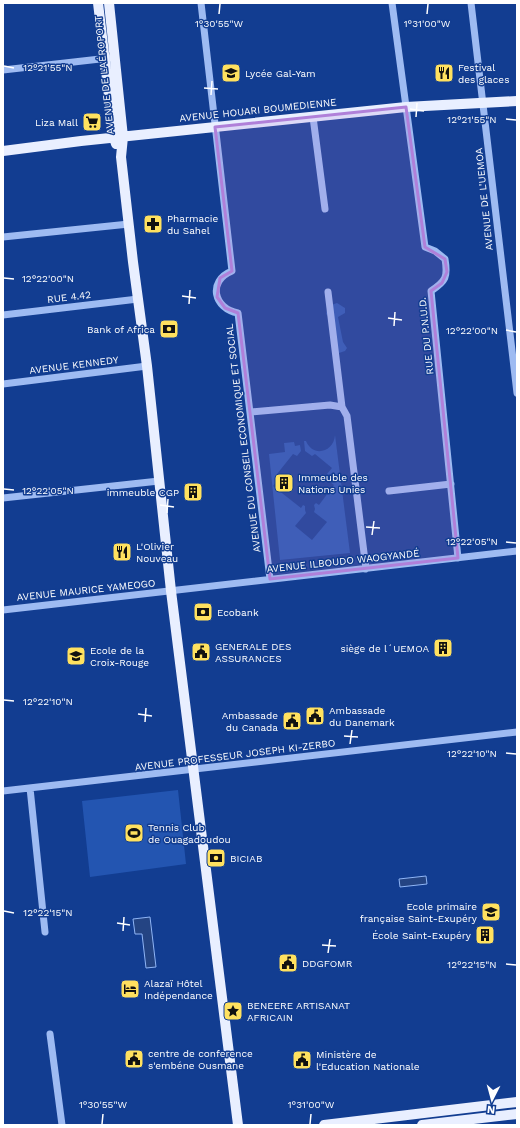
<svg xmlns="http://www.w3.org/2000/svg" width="520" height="1128" viewBox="0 0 520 1128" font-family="'Work Sans',sans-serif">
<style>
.green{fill:#2355b1}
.water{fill:#244483;stroke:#8fb5f6}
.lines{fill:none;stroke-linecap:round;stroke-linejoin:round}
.minor{stroke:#9ebbf2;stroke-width:7}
.major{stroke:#e9efff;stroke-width:10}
.marked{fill:#b080d9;fill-opacity:0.2;stroke:#b080d9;stroke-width:3;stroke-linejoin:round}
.ticks{fill:none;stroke:#fff;stroke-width:1.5}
.labels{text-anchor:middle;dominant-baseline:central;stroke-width:3;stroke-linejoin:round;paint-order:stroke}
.poi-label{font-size:10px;fill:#fff;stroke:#123d91;text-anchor:start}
.street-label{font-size:10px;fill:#fff;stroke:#123d91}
.ticks-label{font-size:10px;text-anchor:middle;fill:#fff;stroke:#123d91;stroke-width:3;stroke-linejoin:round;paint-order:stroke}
</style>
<rect width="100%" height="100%" fill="#123d91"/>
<path class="green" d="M337,303l8,5v5l-7,4 5,25 4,6 -2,3 -9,3 -3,-33 -7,-7 2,-8z
M335,435l15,118 -70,7 -11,-106 16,-2 -1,-9 10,-1 1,4 5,-1 1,6 -4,5 -4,-2 -16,20 3,3 -7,9 28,22 2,-3 2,1v4l1,3 -11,13 17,14 15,-18 -13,-10 1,-3 -1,-4 2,-2 3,2 15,-20 -7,-5 8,-2 -1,-4 -8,1 6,-7 -17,-14 -3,2 -7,-5 -1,-10h2c7,17 28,11 29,-6z
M178,790l8,74 -96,13 -8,-76z"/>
<path class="water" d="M426,876l1,8 -27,3 -1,-8z
M150,917l6,50 -10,1 -4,-34h-7l-2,-15z"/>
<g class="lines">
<path class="minor" d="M201,3l31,268c-25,10 -18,38 6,42l32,266
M392,3l33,244 10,4 10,8c3,18 1,22 -14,32l27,267
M471,3l46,390
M3,70l106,-12
M313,117l12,92
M3,237l126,-13
M328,292l14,115 5,9 19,153
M3,315l135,-16
M3,384l144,-18
M251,412l79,-7 12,2
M389,491l62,-7
M3,498l156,-17
M3,610l514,-59
M30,788l15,144
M3,791l514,-59
M50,1034l12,91"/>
<path class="major" d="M98,3l16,135 2,6
M109,3l14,134 -2,20 12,105 14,104 24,225 67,534
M3,151l78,-10 325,-34 111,-6
M324,1125l193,-23
M422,1125l95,-11"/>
</g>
<path class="marked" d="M406,107l19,140 20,12 2,13 -5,11 -11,8 27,267 -188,21 -32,-266 -13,-5 -8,-11 3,-19 12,-7 -17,-144z"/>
<path class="ticks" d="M219,14l1,-10M427,14l1,-10M4,66l10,2M204,88l14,1M211,95l1,-14M410,109l14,2M416,117l1,-14M506,119l10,1M4,278l10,1M182,296l14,2M189,304l1,-14M388,318l14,2M394,326l1,-14M506,330l10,2M4,489l10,1M160,505l14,2M167,513l1,-14M366,527l14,1M372,535l2,-14M506,542l10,1M4,700l10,1M138,714l14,2M145,722l1,-14M344,736l14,1M350,744l2,-14M506,753l10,1M4,911l10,2M117,923l13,2M123,931l1,-14M322,945l14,1M328,953l2,-14M506,964l10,1M102,1124l1,-10M310,1124l1,-10"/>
<defs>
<g id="school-square" transform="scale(1)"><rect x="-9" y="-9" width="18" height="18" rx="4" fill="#ffe15f" stroke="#123d91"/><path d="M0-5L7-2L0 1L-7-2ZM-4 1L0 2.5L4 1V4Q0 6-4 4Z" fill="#111"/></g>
<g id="restaurant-square" transform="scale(1)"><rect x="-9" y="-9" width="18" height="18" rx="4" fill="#ffe15f" stroke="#123d91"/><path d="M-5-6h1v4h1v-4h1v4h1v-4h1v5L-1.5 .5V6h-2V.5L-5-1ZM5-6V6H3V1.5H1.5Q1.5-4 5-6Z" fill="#111"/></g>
<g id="supermarket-square" transform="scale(1)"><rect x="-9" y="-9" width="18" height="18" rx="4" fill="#ffe15f" stroke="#123d91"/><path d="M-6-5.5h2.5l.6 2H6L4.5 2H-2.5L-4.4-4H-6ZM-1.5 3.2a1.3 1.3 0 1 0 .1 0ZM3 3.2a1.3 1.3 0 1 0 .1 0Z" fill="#111"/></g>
<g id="pharmacy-square" transform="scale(1)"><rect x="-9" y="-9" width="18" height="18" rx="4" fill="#ffe15f" stroke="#123d91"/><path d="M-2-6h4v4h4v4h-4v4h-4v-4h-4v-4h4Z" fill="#111"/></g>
<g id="bank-square" transform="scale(1)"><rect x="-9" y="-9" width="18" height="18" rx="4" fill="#ffe15f" stroke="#123d91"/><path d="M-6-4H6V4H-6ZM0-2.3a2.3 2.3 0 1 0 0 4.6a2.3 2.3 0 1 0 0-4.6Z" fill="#111"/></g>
<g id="building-square" transform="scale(1)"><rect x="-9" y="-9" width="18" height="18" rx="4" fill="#ffe15f" stroke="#123d91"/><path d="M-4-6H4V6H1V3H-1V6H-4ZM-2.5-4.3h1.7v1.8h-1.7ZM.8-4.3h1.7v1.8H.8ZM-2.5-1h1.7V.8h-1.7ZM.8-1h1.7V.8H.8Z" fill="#111"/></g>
<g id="civic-square" transform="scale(1)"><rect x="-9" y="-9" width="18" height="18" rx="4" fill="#ffe15f" stroke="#123d91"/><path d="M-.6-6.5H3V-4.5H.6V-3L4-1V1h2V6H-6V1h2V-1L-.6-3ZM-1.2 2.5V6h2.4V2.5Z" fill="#111"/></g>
<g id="stadium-square" transform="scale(1)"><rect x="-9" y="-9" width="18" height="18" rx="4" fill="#ffe15f" stroke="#123d91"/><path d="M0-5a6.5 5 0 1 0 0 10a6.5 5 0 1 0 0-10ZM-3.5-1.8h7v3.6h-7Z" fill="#111"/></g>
<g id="hotel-square" transform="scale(1)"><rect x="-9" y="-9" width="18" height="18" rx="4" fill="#ffe15f" stroke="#123d91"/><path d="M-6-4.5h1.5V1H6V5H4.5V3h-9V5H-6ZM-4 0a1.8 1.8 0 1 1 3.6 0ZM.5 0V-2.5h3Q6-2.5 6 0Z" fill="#111"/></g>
<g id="sight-square" transform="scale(1)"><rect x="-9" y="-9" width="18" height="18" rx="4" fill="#ffe15f" stroke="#123d91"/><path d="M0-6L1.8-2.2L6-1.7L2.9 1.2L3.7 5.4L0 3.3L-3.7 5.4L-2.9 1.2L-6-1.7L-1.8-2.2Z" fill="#111"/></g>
</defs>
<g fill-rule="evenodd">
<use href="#school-square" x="231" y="73"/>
<use href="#restaurant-square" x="444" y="73"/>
<use href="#supermarket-square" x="92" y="122"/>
<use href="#pharmacy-square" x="153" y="224"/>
<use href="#bank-square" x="169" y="329"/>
<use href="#building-square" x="284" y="483"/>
<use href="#building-square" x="193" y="492"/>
<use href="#restaurant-square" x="122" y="552"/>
<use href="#bank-square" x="203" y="612"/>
<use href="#building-square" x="443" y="648"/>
<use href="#civic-square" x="201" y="652"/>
<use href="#school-square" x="76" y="656"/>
<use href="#civic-square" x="315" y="716"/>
<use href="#civic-square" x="292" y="721"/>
<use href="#stadium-square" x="134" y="833"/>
<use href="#bank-square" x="216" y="858"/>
<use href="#school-square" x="491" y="912"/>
<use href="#building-square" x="485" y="935"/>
<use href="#civic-square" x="288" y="963"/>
<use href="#hotel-square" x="130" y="989"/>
<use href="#sight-square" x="233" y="1011"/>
<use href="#civic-square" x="134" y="1059"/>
<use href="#civic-square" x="302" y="1060"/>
</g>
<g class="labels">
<g class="poi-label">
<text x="458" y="67">Festival<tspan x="458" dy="12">des glaces</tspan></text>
<text x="245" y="73">Lycée Gal-Yam</text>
<text x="78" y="122" text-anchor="end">Liza Mall</text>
<text x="167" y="218">Pharmacie<tspan x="167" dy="12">du Sahel</tspan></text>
<text x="155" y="329" text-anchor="end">Bank of Africa</text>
<text x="298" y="477">Immeuble des<tspan x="298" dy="12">Nations Unies</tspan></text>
<text x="179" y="492" text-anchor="end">immeuble CGP</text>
<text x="136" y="546">L'Olivier<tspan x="136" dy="12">Nouveau</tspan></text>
<text x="217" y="612">Ecobank</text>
<text x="215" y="646">GENERALE DES<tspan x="215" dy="12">ASSURANCES</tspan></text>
<text x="429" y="648" text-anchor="end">siège de l´UEMOA</text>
<text x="90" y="650">Ecole de la<tspan x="90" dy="12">Croix-Rouge</tspan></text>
<text x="329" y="710">Ambassade<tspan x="329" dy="12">du Danemark</tspan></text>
<text x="278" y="715" text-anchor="end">Ambassade<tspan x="278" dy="12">du Canada</tspan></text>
<text x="148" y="827">Tennis Club<tspan x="148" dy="12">de Ouagadoudou</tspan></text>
<text x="230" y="858">BICIAB</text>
<text x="477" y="906" text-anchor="end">Ecole primaire<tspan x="477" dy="12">française Saint-Exupéry</tspan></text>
<text x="471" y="935" text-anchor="end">École Saint-Exupéry</text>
<text x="302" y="963">DDGFOMR</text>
<text x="144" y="983">Alazaï Hôtel<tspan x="144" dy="12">Indépendance</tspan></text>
<text x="247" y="1005">BENEERE ARTISANAT<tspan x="247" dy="12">AFRICAIN</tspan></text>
<text x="148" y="1053">centre de conference<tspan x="148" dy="12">s'embéne Ousmane</tspan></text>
<text x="316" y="1054">Ministère de<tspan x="316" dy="12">l'Education Nationale</tspan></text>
</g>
<g class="street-label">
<text transform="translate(104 75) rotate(-96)">AVENUE DE L'AÉROPORT</text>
<text transform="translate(258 110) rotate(-6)">AVENUE HOUARI BOUMEDIENNE</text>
<text transform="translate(484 199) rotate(-96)">AVENUE DE L'UEMOA</text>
<text transform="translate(69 297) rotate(-7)">RUE 4.42</text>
<text transform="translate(426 336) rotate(-96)">RUE DU P.N.U.D.</text>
<text transform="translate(74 365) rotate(-7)">AVENUE KENNEDY</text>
<text transform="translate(243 438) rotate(-97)">AVENUE DU CONSEIL ECONOMIQUE ET SOCIAL</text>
<text transform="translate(343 561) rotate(-6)">AVENUE ILBOUDO WAOGYANDÉ</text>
<text transform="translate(86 590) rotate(-6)">AVENUE MAURICE YAMEOGO</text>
<text transform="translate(235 755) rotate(-7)">AVENUE PROFESSEUR JOSEPH KI-ZERBO</text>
</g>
</g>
<g class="ticks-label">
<text x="219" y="27">1°30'55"W</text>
<text x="427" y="27">1°31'00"W</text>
<text x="48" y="71">12°21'55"N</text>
<text x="472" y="123">12°21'55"N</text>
<text x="48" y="282">12°22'00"N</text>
<text x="472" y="334">12°22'00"N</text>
<text x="48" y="494">12°22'05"N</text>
<text x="472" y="545">12°22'05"N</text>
<text x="48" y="705">12°22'10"N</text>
<text x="472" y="757">12°22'10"N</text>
<text x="48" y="916">12°22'15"N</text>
<text x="472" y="968">12°22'15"N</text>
<text x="103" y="1108">1°30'55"W</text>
<text x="311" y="1108">1°31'00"W</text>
</g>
<rect width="520" height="1128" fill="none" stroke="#ffffff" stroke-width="8"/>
<g transform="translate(492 1100) rotate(186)" stroke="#123d91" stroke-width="3" paint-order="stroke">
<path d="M0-3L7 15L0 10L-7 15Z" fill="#ffffff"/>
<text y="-6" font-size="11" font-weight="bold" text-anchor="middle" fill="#ffffff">N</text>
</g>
</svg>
